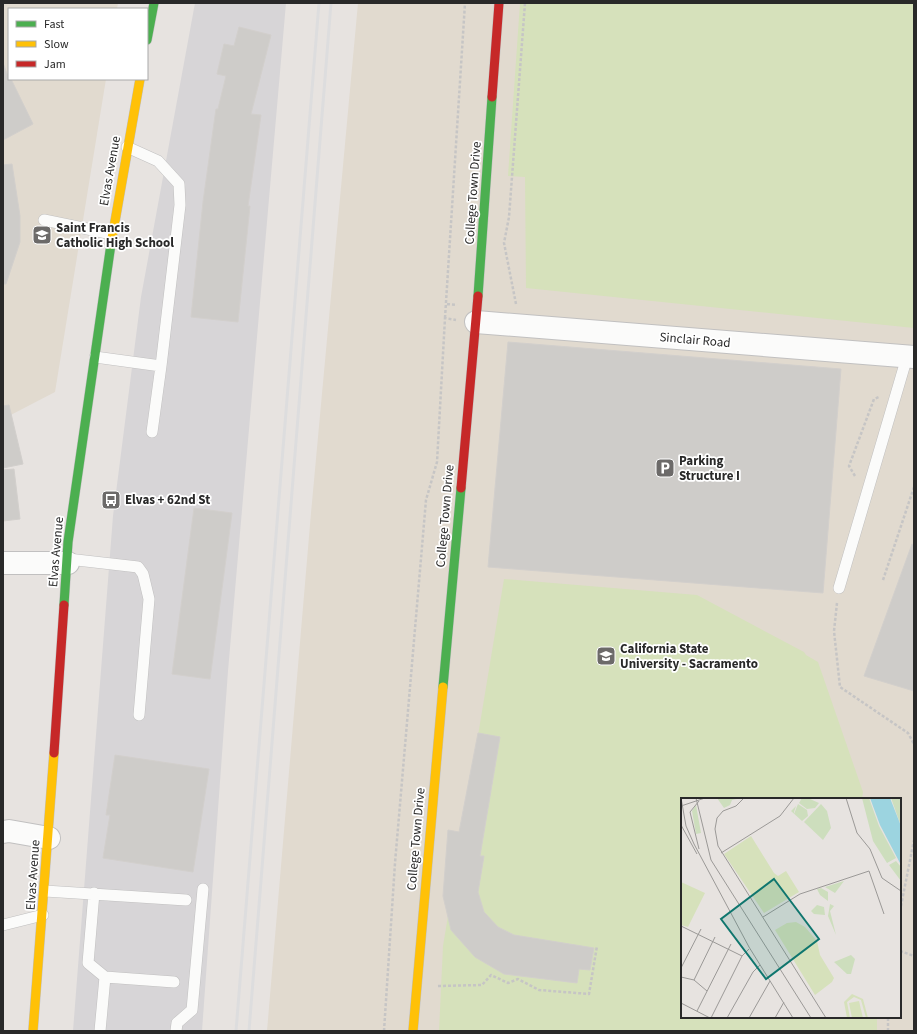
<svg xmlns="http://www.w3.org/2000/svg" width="917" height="1034" viewBox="0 0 917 1034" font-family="'Source Sans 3',sans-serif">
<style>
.industrial{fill:#d7d5d7}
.education{fill:#e1dacf;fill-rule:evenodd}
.pitch{fill:#d6e1bb}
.building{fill:#ceccc9;stroke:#d2cfcc}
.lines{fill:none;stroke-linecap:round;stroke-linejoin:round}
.lane-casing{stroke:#c1c0c0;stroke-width:12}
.street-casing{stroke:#c1c0c0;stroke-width:24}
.fast-casing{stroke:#c1c0c0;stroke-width:10}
.slow-casing{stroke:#c1c0c0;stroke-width:10}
.jam-casing{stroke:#c1c0c0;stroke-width:10}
.path{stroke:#c6c5c5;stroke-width:2.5;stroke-dasharray:3 2;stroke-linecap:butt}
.lane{stroke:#fbfbfa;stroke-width:11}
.street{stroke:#fbfbfa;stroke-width:22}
.fast{stroke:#4caf50;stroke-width:9}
.slow{stroke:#ffc107;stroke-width:9}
.jam{stroke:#c62828;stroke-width:9}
.rail{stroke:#ddddde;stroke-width:3}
.labels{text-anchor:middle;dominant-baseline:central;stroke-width:3.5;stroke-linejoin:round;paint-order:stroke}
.street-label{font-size:13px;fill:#292929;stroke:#fff}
.poi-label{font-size:13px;font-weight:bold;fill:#292929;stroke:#fff;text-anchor:start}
.inset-road{fill:none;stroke:#9b9997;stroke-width:1}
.view{fill:#0f766e;fill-opacity:0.15;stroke:#0f766e;stroke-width:2}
.inset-edge{fill:none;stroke:#292929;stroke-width:2}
</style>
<rect width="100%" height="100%" fill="#e7e3e0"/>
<path class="industrial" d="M195,3h91l-58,668 -26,360h-129l40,-515 28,-219z"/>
<path class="education" d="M3,3h115l-1,6h-108v70h97l-51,313 -52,27z
M358,3h556v1028h-647l44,-518zM682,799h218v218h-218z"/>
<path class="pitch" d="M520,3h394v325l-388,-40 -1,-111 -17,-1z
M504,579l193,16 107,57 2,3 12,7 45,130 -1,7h-180v218h195v14h-438l4,-85z"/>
<path class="building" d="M239,27l32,8 -20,79 10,1 -13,91h2l-12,116 -47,-5 12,-115 13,-93h2l8,-33 -9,-2 7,-30 10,2z
M3,63l6,16h2l22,45 -30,16z
M12,164l8,52v26l-14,42h-3v-119z
M508,342l333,27 -18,224 -335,-26z
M9,405l14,59 -20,4v-62z
M14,469l6,50 -17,2v-51z
M194,508l38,5 -22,166 -38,-5z
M912,544l2,1v146l-50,-15z
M478,733l22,4 -20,119h4l-6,36 6,20 14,15 16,8 80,13 -4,22 -11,-1 -2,14 -73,-9 -29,-17 -24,-27 -8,-34 5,-66 11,2z
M115,755l94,14 -16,103 -90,-14 7,-43h-4z"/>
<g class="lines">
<g class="lane-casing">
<path id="lane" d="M44,220l68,14
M95,357l66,9 19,-161 -1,-21 -21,-23 -31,-14
M152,432l9,-66
M68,559l70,8 5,7 6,25 -10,116
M839,588l68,-231
M45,891l141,9
M94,893l-6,70 17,14 69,5
M3,925l40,-10
M100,1031l5,-54
M176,1031l1,-8 15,-13 11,-121"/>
</g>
<g class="street-casing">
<path id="street" d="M476,322l438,35
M3,563h65
M3,832l6,-1 40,7"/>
</g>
<g class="fast-casing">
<path id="fast" d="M147,40l7,-37
M478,296l14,-199
M64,605l4,-63 43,-298
M443,687l18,-199"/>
</g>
<g class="slow-casing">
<path id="slow" d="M111,244l29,-165
M33,1031l21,-278
M413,1031l30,-344"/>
</g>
<g class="jam-casing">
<path id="jam" d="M492,97l7,-94
M461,488l17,-192
M54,753l10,-148"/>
</g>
<path class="path" d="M447,304l10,1
M516,304l-12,-61 5,-26 16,-214
M445,318l20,-315
M855,476l-6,-10 25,-67 5,-2
M883,580l31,-93
M837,603l-3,28 6,56 68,46 6,11
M900,911l14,-71
M900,951l14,5
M438,986l44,-1 9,-10 17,8 10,-4 21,11 50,4 8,-48
M384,1031l11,-168 31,-363 11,-38 8,-144 11,2
M888,1031v-14"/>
<use href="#lane" class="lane"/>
<use href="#street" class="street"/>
<use href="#fast" class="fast"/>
<use href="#slow" class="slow"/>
<use href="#jam" class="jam"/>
<path class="rail" d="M236,1031l83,-1028
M249,1031l82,-1028"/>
</g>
<defs>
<g id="school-square" transform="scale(1)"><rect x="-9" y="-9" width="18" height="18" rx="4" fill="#6c6a69" stroke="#fff"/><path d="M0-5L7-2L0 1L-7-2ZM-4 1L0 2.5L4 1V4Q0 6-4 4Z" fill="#fff"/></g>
<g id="parking-square" transform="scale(1)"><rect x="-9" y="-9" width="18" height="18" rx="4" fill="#6c6a69" stroke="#fff"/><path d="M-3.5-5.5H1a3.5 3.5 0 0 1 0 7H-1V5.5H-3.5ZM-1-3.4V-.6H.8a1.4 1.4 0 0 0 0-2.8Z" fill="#fff"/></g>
<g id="bus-square" transform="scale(1)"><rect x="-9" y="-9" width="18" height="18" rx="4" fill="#6c6a69" stroke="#fff"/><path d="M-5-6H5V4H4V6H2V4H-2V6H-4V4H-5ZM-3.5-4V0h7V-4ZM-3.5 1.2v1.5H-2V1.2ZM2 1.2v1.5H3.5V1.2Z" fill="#fff"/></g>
<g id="university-square" transform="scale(1)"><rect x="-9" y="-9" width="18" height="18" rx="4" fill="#6c6a69" stroke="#fff"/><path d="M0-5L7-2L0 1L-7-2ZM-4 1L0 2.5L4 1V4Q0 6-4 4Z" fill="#fff"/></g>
</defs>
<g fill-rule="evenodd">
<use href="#school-square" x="42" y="235"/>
<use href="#parking-square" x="665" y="468"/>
<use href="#bus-square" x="111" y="500"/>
<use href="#university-square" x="606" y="656"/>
</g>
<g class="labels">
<g class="street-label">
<text transform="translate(110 171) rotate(-80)">Elvas Avenue</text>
<text transform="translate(473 193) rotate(-86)">College Town Drive</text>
<text transform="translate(695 340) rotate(5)">Sinclair Road</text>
<text transform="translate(445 516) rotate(-85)">College Town Drive</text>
<text transform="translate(56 552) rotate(-85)">Elvas Avenue</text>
<text transform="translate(416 839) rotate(-85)">College Town Drive</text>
<text transform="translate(33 875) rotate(-86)">Elvas Avenue</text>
</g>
<g class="poi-label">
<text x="56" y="228">Saint Francis<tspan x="56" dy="15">Catholic High School</tspan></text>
<text x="679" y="461">Parking<tspan x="679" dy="15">Structure I</tspan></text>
<text x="125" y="500">Elvas + 62nd St</text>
<text x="620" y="649">California State<tspan x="620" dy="15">University - Sacramento</tspan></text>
</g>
</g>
<g transform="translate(681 798)">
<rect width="220" height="220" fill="#e7e3e0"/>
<path d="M36,0h24l-9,2 -2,5 -6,3zM121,0l8,1 9,4 -4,5 -8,1 -8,-6zM181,0h7l10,28 17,32 -9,5 -14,-22zM210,0h10v28zM117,6l9,6 1,6 -6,5 -11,-10 5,-5 -2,6v2zM140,6l6,7 4,17 -8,12 -19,-18zM15,7l5,28 -5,1 -4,-23zM215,63l5,6v14l-12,-16zM163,83l-9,12 -10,-6zM136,91l4,-1 7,4v9l-8,-6zM149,106l4,2 -4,5 6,24 -8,-19zM136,107l7,2 1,8 -11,-1 -3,-3zM170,157l4,4 -4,15h-4l-13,-12z" fill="#cddebd"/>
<path d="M70,38l23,37 4,3 8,-5 13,21 -35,21 -40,-59zM0,84l24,11 -17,34 -7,-2zM115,124l9,5 12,14 3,14 14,23 -2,4 -17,13 -40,-65 12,-7zM171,196l11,5 5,19h-2l-5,-18 -7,-3 -7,5 3,16h-3l-3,-16zM178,203l4,17h-11l-3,-15z" fill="#d6e1bb"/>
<path d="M189,0h20l11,28v39l-21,-40z" fill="#9cd4e0"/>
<path class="inset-road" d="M0,0l5,28 8,18 55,103 44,71M15,0l15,62 100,158M63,0l-8,8 -13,5 -6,7 -2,11 3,17 108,172M165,0l11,35 13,16 12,29 19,13M18,3l-9,11 9,37M0,8l24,-8M0,27l16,29M40,55l59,-37 14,-18M82,119l37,-23 69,-23 15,43M0,128l61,30M0,170l20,-39M0,179l13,3 13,11M13,182l21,-43M0,205l29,15M16,213l34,-67M30,220l31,-62 7,-7M46,220l26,-46 7,-7M68,220l21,-37M94,220l9,-16"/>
<path class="view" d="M93,81l45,60 -53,40 -45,-60z"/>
<rect width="220" height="220" class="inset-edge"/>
</g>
<rect width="917" height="1034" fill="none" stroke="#292929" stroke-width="8"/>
<rect x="8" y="8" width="140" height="72" fill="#ffffff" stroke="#a9a9a9"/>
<rect x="16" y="21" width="20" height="6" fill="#4caf50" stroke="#a9a9a9"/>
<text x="44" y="28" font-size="12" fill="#292929">Fast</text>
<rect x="16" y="41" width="20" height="6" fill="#ffc107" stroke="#a9a9a9"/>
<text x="44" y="48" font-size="12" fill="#292929">Slow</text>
<rect x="16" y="61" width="20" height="6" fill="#c62828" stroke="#a9a9a9"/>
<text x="44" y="68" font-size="12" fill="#292929">Jam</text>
</svg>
